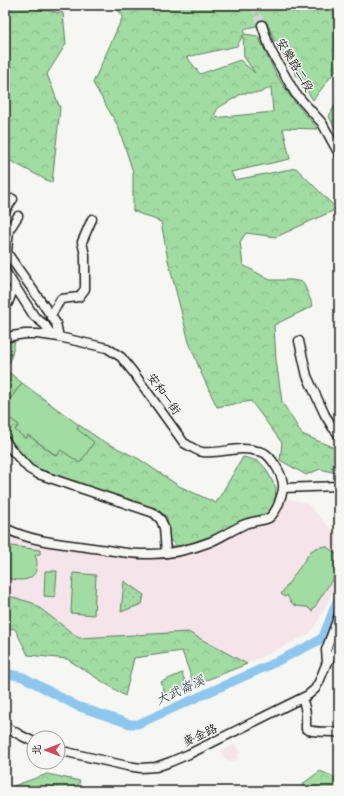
<svg xmlns="http://www.w3.org/2000/svg" width="344" height="796" viewBox="0 0 344 796" font-family="'Comic Neue','LXGW WenKai TC',sans-serif">
<style>
.built{fill:#f5e5ea}
.grass{fill:url(#grass-dots);stroke:#5e7c5f}
.forest{fill:url(#forest-crowns);stroke:#5e7c5f;fill-rule:evenodd}
.pitch{fill:#a1dca2;stroke:#5e7c5f}
.lines{fill:none;stroke-linecap:round;stroke-linejoin:round}
.river{stroke:#8dc7ed;stroke-width:9}
.minor-tunnel{stroke:#d5d5d2;stroke-width:8;stroke-dasharray:8 4;stroke-linecap:butt}
.minor-casing{stroke:#1c1c1c;stroke-width:11}
.minor{stroke:#f6f6f2;stroke-width:8}
.labels{text-anchor:middle;dominant-baseline:central;stroke-width:3;stroke-linejoin:round;paint-order:stroke}
.street-label{font-size:12px;fill:#1c1c1c;stroke:#f6f6f2}
.water-label{font-size:13px;font-style:italic;fill:#445865;stroke:#f6f6f2}
</style>
<defs>
<pattern id="grass-dots" width="8" height="8" patternUnits="userSpaceOnUse"><rect width="8" height="8" fill="#a1dca2"/><path d="M2 2h.1M6 6h.1" fill="none" stroke="#8abc8b" stroke-width="1.8" stroke-linecap="round"/></pattern>
<pattern id="forest-crowns" width="20" height="18" patternUnits="userSpaceOnUse"><rect width="20" height="18" fill="#a1dca2"/><path d="M2 6a3 3 0 1 1 6 0M12 15a3 3 0 1 1 6 0" fill="none" stroke="#8abc8b"/></pattern>
</defs>
<rect width="100%" height="100%" fill="#f6f6f2"/>
<filter id="ink" filterUnits="userSpaceOnUse"><feTurbulence type="fractalNoise" baseFrequency=".025" numOctaves="2"/><feDisplacementMap in="SourceGraphic" scale="8" xChannelSelector="R" yChannelSelector="G"/><feConvolveMatrix kernelMatrix="1 2 1 2 8 2 1 2 1" color-interpolation-filters="sRGB"/></filter>
<g filter="url(#ink)">
<path class="built" d="M287,498l21,6 23,25 8,7v43l-20,41 -10,14 -62,30 -59,-32 -109,6 -46,-35 -28,-8v-61l27,8 100,13 35,1 58,-18 24,-10 19,-6 11,-10z
M235,744l5,9 -3,1 1,4 -7,4 -6,-3 -4,-8z"/>
<path class="grass" d="M124,581l20,14 -2,9 -21,8z"/>
<path class="forest" d="M5,5h8l50,8 3,31 -19,30 13,34 -8,75 -47,-25z
M114,5h225v61l-26,34 -35,-52 -11,-25 -22,6 -1,5 14,2 18,38 17,26 25,29 -35,-1 7,31 -59,13 4,8 61,-12 41,41 -61,28 -30,-4 -6,9 3,23 27,15h22l11,2 10,24 -39,19 2,35 6,42 20,32 37,16v18l-8,-1 5,6 -16,-4 -14,6 -26,-15 2,-17 -31,-42 -34,6 -15,-32 -13,-33 -21,-82 -7,-38 -28,-11v-39l-15,-46 -25,-43 30,-67zM243,35l1,22 11,16 -15,-13 -40,14 -13,-17 50,-11zM271,87l2,25 -60,6 5,-10 25,-15h17z
M339,98v39l-10,-21z
M15,341l-5,21h-5v-19z
M5,369l17,14 -17,23z
M5,415l14,10 -4,5 13,5 28,21 23,-31 22,15 38,19 40,27 37,17 27,-46 8,2 9,3 6,7 10,19 -1,12 -3,10 -3,3 -9,4 -18,3 -18,12 -46,15 -9,-8 -2,-22 -8,-6 -131,-46 -23,-32z
M5,595l28,8 46,35 109,-6 59,32 -53,21 -12,-34 -48,7 -9,38 -58,-37 -39,-4 -13,-26 -10,-1z
M320,771l19,8v12h-39l4,-8z
M47,774l33,7 -4,10h-71v-2z"/>
<path class="pitch" d="M22,383l57,42 -2,4 17,13 -14,21 -19,-13 -4,6 -29,-21 -2,4 -11,-9 4,-5 -14,-10v-9z
M5,545l35,5v4l-5,1c5,11 1,25 -14,25 -5,0 -11,-1 -16,-2z
M325,546l2,1 12,9v13l-27,42 -4,-3v-1c-11,0 -17,-1 -21,-12l-2,2 -4,-3 30,-43 5,-3z
M45,571h12l-2,26 -11,-1z
M73,573l23,2 -2,40 -23,-2z
M182,673l5,14 -21,9 -5,-14z"/>
<g class="lines">
<path class="river" d="M5,673l18,4 54,29 53,18h8l134,-60 44,-22 7,-5 16,-41"/>
<path class="minor-tunnel" d="M253,5l9,20"/>
<g class="minor-casing">
<path id="minor" d="M262,25l5,15 4,11 24,42 27,30 17,31
M5,211l8,-12
M5,250l51,73 3,14
M7,252l2,-22 9,-14
M5,271l29,45 11,9 7,11
M5,305l3,-2 6,-16
M51,315l10,-16 18,-2 6,-8v-34l-3,-13 10,-23
M5,337l20,-3h12l22,3 48,11 14,9 12,15 51,71c6,3 12,8 19,9 19,2 36,-7 54,-1 3,0 6,1 9,3 8,7 18,23 17,34 0,5 -3,10 -4,15 -2,5 -5,11 -10,15 -6,3 -19,3 -26,7 -11,5 -21,12 -33,17 -18,7 -39,12 -59,12 -17,1 -35,-3 -51,-5 -32,-5 -66,-6 -95,-21
M299,341l8,35 18,39 8,13 6,7
M5,440l5,8 19,21 9,5 116,39 7,7 3,8 2,25
M283,488l56,-2
M327,662l-1,-12 13,-35
M302,699c5,10 4,19 4,30 10,5 22,1 33,4
M5,726l15,9 14,7
M58,750l69,16 14,2 15,-1 14,-5 19,-8 119,-59 7,-6 4,-7 8,-20 7,-8 5,-14"/>
</g>
<use href="#minor" class="minor"/>
</g>
</g>
<g class="labels">
<g class="street-label">
<text transform="translate(295 65) rotate(59)">安樂路二段</text>
<text transform="translate(164 394) rotate(54)">安和一街</text>
<text transform="translate(200 735) rotate(-25)">麥金路</text>
</g>
<g class="water-label">
<text transform="translate(180 690) rotate(-25)">大武崙溪</text>
</g>
</g>
<rect width="344" height="796" fill="none" stroke="#f6f6f2" stroke-width="20"/>
<rect x="10" y="10" width="324" height="776" fill="none" stroke="#1c1c1c" stroke-width="1.5" filter="url(#ink)"/>
<g transform="translate(46 750) rotate(270)"><circle r="19" fill="#f6f6f2" stroke="#9f9f9c"/>
<path d="M0-3L7 15L0 10L-7 15Z" fill="#d1495b"/>
<text y="-6" font-size="11" font-weight="bold" text-anchor="middle" fill="#1c1c1c">北</text>
</g>
</svg>
